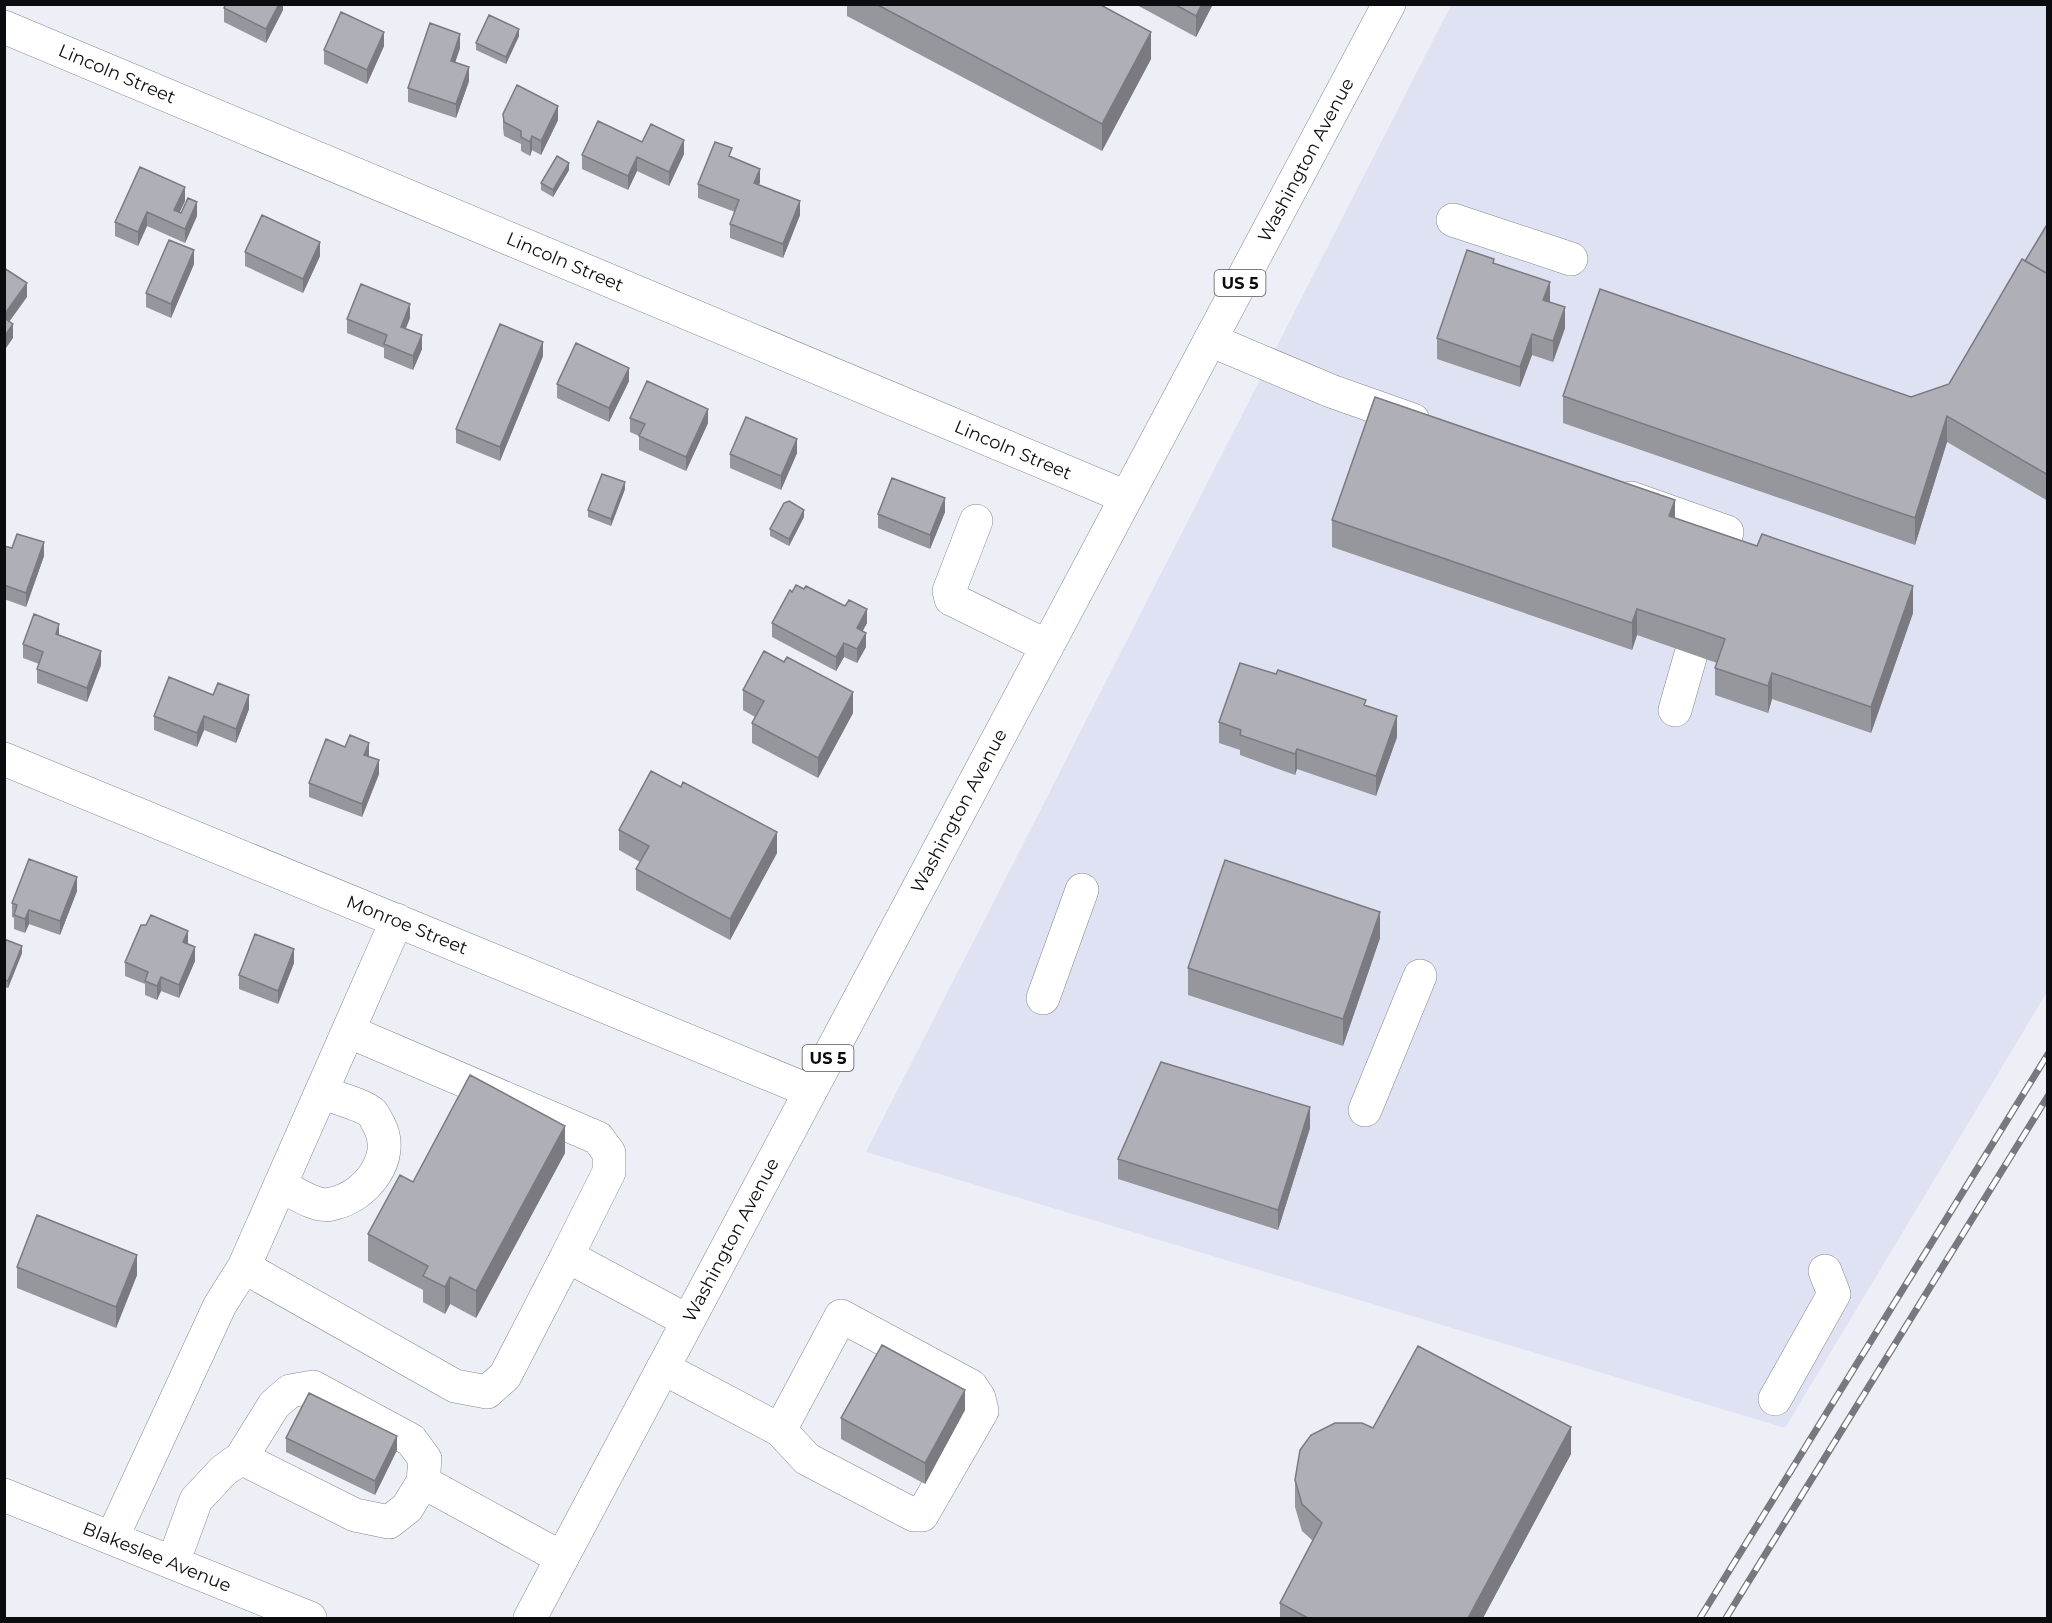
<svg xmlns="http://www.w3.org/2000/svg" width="2052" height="1623" viewBox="0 0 2052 1623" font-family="Montserrat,sans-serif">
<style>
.built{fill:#dfe2f2}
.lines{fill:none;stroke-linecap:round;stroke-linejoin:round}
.minor-casing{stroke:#86878f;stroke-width:34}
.major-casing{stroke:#86878f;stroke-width:34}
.minor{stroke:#fff;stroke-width:33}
.major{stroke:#fff;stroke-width:33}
.rail-casing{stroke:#77797e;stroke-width:7}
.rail{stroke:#fff;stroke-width:4.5;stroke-dasharray:14;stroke-linecap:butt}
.wall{fill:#96969d}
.shaded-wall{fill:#7a7a80}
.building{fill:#aeafb7;stroke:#7a7a80;stroke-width:1.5}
.labels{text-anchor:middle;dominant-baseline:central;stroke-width:4.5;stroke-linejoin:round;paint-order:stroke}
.shield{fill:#fff;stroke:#545557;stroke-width:1.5}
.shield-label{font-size:16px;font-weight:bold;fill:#0b0c0f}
.street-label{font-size:18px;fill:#0b0c0f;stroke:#fff}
</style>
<rect width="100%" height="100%" fill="#edeff7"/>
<path class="built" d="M1451,5h596v987l-262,436 -919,-276z"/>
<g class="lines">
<g class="minor-casing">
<path id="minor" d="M4,27l1122,470
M1453,220l118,39
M1210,340l121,51 82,29
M1631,498l96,34 -9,27
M976,521l-27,70 2,8 96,47
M1675,710l16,-56
M4,759l806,332
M397,920l-153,347 211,119 32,6 18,-16 62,-120 121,65
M1043,998l39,-108
M348,1031l250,107 11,15v19l-42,84
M1365,1110l55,-134
M280,1185c14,7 36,23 51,19 34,-6 66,-46 48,-79 -2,-3 -4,-9 -7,-12 -8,-8 -39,-16 -51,-21
M663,1368l117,62 27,29 107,56h8l60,-104 -3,-13 -8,-12 -130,-70 -61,114
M1775,1399l59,-105 -9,-23
M423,1482l139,76
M4,1495l306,123
M112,1538l108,-233 24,-38
M173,1563l23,-63 27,-29 18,-13 33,-53 16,-14 23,-4 98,53 14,19 -2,23 -16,26 -18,14 -34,-7 -114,-57"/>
</g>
<g class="major-casing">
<path id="major" d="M530,1618l859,-1614"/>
</g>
<use href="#minor" class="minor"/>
<use href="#major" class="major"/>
<g class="rail-casing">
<path id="rail" d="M1700,1618l348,-564
M1726,1618l322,-522"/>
</g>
<use href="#rail" class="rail"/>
</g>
<path class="wall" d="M283,4v6l-17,33 -42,-21v-14z
M847,4h252l52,55 -49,92 -255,-135z
M1135,4h78l-17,33z
M519,36l-13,28 -30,-14v-7z
M384,46l-17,38 -43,-20v-14z
M460,48l-5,14 14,19 -13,37 -48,-16v-14z
M503,114l55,6 -17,35 -9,-5 -2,6 -9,-5v-7l-17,-8 -1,-8z
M642,142l42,12 -15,32 -32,-15 -9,19 -46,-21v-14z
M732,157l28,25 -1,3 41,30 -17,43 -53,-20v-14l5,-12 -37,-14v-14z
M140,167l45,34 -6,12 18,3 -12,27 -38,-17 -9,20 -23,-10v-14z
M569,170l-16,27 -12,-7v-7z
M2048,223v278l-101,-59 -32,103 -352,-122v-27l348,1 38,-13 76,-123z
M245,252l75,4 -17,37 -58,-27z
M1494,263l56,39 15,26 -12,34 -21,-7 -12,32 -83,-28v-21z
M194,264l-23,54 -25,-11v-14z
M410,318l-5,11 17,20 -9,21 -29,-12v-10l-37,-15v-14z
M543,356l-43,105 -44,-18v-14z
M629,381l-20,41 -52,-24v-14z
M630,418l78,5 -22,48 -47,-21v-14l-9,-4z
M797,453l-16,37 -51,-22v-14z
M625,489l-14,37 -23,-9v-7z
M945,512l-15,37 -52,-21v-14z
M804,517l-15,29 -19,-10v-7z
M1675,518l238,95 -42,120 -99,-34 -4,14 -53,-18v-27l2,-5 -80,-28 -5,15 -300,-103v-27z
M4,546l40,10 -18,51 -22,-8z
M792,592l75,31 -5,8 4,16 -9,16 -13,-6 -8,14 -64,-34v-14z
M59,635l42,30 -14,37 -50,-19v-14l2,-5 -16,-6v-14z
M743,690l110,23 -35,65 -66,-35v-20l3,-6 -12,-7z
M1366,706l31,31 -21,59 -79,-27 -2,6 -55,-20v-5l-21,-7v-21z
M249,709l-13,34 -32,-13 -7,17 -43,-17v-14z
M369,757l10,17 -17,43 -53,-20v-14z
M619,830l158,23 -47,87 -94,-50v-21l4,-7 -21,-12z
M77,891l-17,44 -31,-11 -4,9 -11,-4v-11l-2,-1v-14z
M1380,938l-37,108 -155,-51v-27z
M4,939l18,14 -14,35 -4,-1z
M188,944l7,17 -16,37 -18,-7 -4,9 -12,-5v-11l-20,-8v-14z
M294,963l-16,41 -39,-15v-14z
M1310,1128l-32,102 -160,-51v-20z
M565,1153l-89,165 -26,-14 -5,10 -22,-12v-12l-55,-29v-27l45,-52z
M17,1267l120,8 -21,53 -99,-40z
M965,1410l-40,74 -84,-45v-21z
M1373,1428l198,26 -88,164h-203v-15l33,-62 -11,-10 -7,-24v-27z
M286,1438l111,12 -22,45 -89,-43z"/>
<path class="shaded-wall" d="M279,4h4v6l-17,33v-14z
M1202,4h11l-17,33v-21z
M519,29v7l-13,28v-7z
M384,32v14l-17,38v-14z
M1151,32v27l-49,92v-27z
M460,34v14l-9,27v-14z
M469,67v14l-13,37v-14z
M558,106v14l-17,35v-14z
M532,136v14l-2,6v-14z
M684,140v14l-15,32v-14z
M637,157v14l-9,19v-14z
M569,163v7l-16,27v-7z
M760,169v13l-6,15v-14z
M185,187v14l-11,23v-14z
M800,201v14l-17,43v-14z
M197,202v14l-12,27v-14z
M147,212v14l-9,20v-14z
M320,242v14l-17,37v-14z
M194,250v14l-23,54v-14z
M1550,282v21l-7,-3z
M27,283v14l-23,32v-14z
M410,304v14l-9,23v-14z
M1565,307v21l-12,34v-21z
M13,324v14l-9,13v-14z
M1532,334v21l-12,32v-20z
M422,335v14l-9,21v-14z
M543,342v14l-43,105v-14z
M629,368v13l-20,41v-14z
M708,409v14l-22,48v-14z
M1947,416v26l-32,103v-27z
M797,439v14l-16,37v-14z
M625,482v7l-14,37v-7z
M945,498v14l-15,37v-14z
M1675,500v27l-6,-11z
M804,510v7l-15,29v-7z
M44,542v14l-18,51v-14z
M1913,586v27l-42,120v-26z
M867,609v14l-10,19v-14z
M1637,609v26l-5,15v-27z
M59,624v14l-3,-4z
M866,633v14l-9,16v-14z
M844,643v14l-8,14v-14z
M101,651v14l-14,37v-14z
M1772,673v26l-4,14v-27z
M853,692v21l-35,65v-20z
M249,695v14l-13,34v-14z
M204,716v14l-7,17v-14z
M1397,716v21l-21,59v-20z
M369,743v14l-5,-2z
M1297,749v20l-2,6v-21z
M379,760v14l-17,43v-13z
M777,832v21l-47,87v-21z
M77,877v14l-17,44v-14z
M29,910v14l-4,9v-14z
M1380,912v26l-37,108v-27z
M188,931v14l-5,-3z
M22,946v7l-14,35v-7z
M195,947v14l-16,37v-13z
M294,949v14l-16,41v-13z
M161,977v14l-4,9v-14z
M1310,1107v21l-32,102v-20z
M565,1126v27l-89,165v-27z
M137,1255v20l-21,53v-21z
M450,1277v27l-5,10v-27z
M965,1390v20l-40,74v-21z
M1571,1427v27l-88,164h-15z
M397,1436v14l-22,45v-14z"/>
<path class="building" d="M226,4h53l-13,25 -42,-21z
M876,4h223l52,28 -49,92z
M1174,4h28l-6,12z
M341,12l43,20 -17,38 -43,-20z
M489,15l30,14 -13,28 -30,-14z
M430,23l30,11 -9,27 18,6 -13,37 -48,-16z
M517,85l41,21 -17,35 -9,-5 -2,6 -9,-5v-6l-17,-9 -1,-8z
M598,121l44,21 9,-18 33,16 -15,32 -32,-15 -9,19 -46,-21z
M715,142l17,6 -3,8 31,13 -6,14 46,18 -17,43 -53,-20 9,-24 -41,-16z
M557,156l12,7 -16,27 -12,-7z
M140,167l45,20 -11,23 7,3 7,-15 9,4 -12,27 -38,-17 -9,20 -23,-10z
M262,215l58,27 -17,37 -58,-27z
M2048,223v51l-23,-13z
M169,240l25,10 -23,54 -25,-11z
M1467,250l27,9 -1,4 57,19 -7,18 22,7 -12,34 -21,-7 -12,33 -83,-29z
M2022,259l26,15v201l-101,-59 -32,102 -352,-122 37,-107 311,108 38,-13z
M4,268l23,15 -23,32z
M361,284l49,20 -9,23 21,8 -9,21 -29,-12 3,-9 -40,-16z
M4,318l9,6 -9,13z
M500,324l43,18 -43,105 -44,-18z
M576,343l53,25 -20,40 -52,-24z
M647,381l61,28 -22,48 -47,-21 6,-12 -15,-6z
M1375,397l300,103 -6,16 88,30 5,-12 151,52 -42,121 -99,-34 -4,13 -53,-18 10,-29 -34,-12 -54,-18 -5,14 -300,-103z
M746,417l51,22 -16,37 -51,-22z
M602,474l23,8 -14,37 -23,-9z
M892,478l53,20 -15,37 -52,-21z
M789,501l15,9 -15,29 -19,-10 14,-26z
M17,534l27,8 -18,51 -22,-8v-39l8,2z
M796,585l8,4 2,-3 39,20 4,-6 18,9 -10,19 9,5 -9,16 -13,-6 -8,14 -64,-34 18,-33 2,2z
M34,614l25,10 -3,10 45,17 -14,37 -50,-19 6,-17 -20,-8z
M764,651l20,11 3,-5 66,35 -35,66 -66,-35 12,-22 -21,-11z
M1240,663l36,11 2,-4 88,30 -2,5 33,11 -21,60 -79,-27 -2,5 -55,-19 1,-5 -22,-8z
M169,677l44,18 5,-12 31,12 -13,34 -32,-13 -7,17 -43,-17z
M350,735l19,8 -5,12 15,5 -17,44 -53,-21 17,-44 19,8z
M651,771l30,16 2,-5 94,50 -47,87 -94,-50 13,-23 -30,-16z
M29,859l48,18 -17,44 -31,-11 -4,9 -11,-4 3,-10 -5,-2z
M1225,860l155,52 -37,107 -155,-51z
M151,915l37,16 -5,11 12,5 -16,38 -18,-8 -4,9 -12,-5 3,-9 -23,-10 16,-37h5z
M255,934l39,15 -16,42 -39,-16z
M4,939l18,7 -14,35 -4,-1z
M1161,1062l149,45 -32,103 -160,-51z
M470,1075l95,51 -89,165 -26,-14 -5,10 -22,-11 5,-10 -60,-32 32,-59 13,7z
M37,1215l100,40 -21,52 -99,-40z
M882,1345l83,45 -40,73 -84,-45z
M1418,1346l153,81 -103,191h-160l-28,-15 42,-80 -20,-19 -7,-24 5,-30 11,-15 24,-12h27l11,5z
M309,1393l88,43 -22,45 -89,-43z"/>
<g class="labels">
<g class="shield">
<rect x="1214.5" y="270" width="51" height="26" rx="4.5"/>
<rect x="802.5" y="1045" width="51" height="26" rx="4.5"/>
</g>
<g class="shield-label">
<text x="1240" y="283">US 5</text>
<text x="828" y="1058">US 5</text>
</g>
<g class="street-label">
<text transform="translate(117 74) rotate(23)">Lincoln Street</text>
<text transform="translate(1306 160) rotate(-62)">Washington Avenue</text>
<text transform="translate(565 262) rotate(23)">Lincoln Street</text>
<text transform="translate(1013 450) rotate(23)">Lincoln Street</text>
<text transform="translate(959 811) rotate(-62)">Washington Avenue</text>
<text transform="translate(407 925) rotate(22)">Monroe Street</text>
<text transform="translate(731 1240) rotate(-62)">Washington Avenue</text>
<text transform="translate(157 1557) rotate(22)">Blakeslee Avenue</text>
</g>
</g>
<rect width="2052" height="1623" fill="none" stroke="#0b0c0f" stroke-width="12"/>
</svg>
